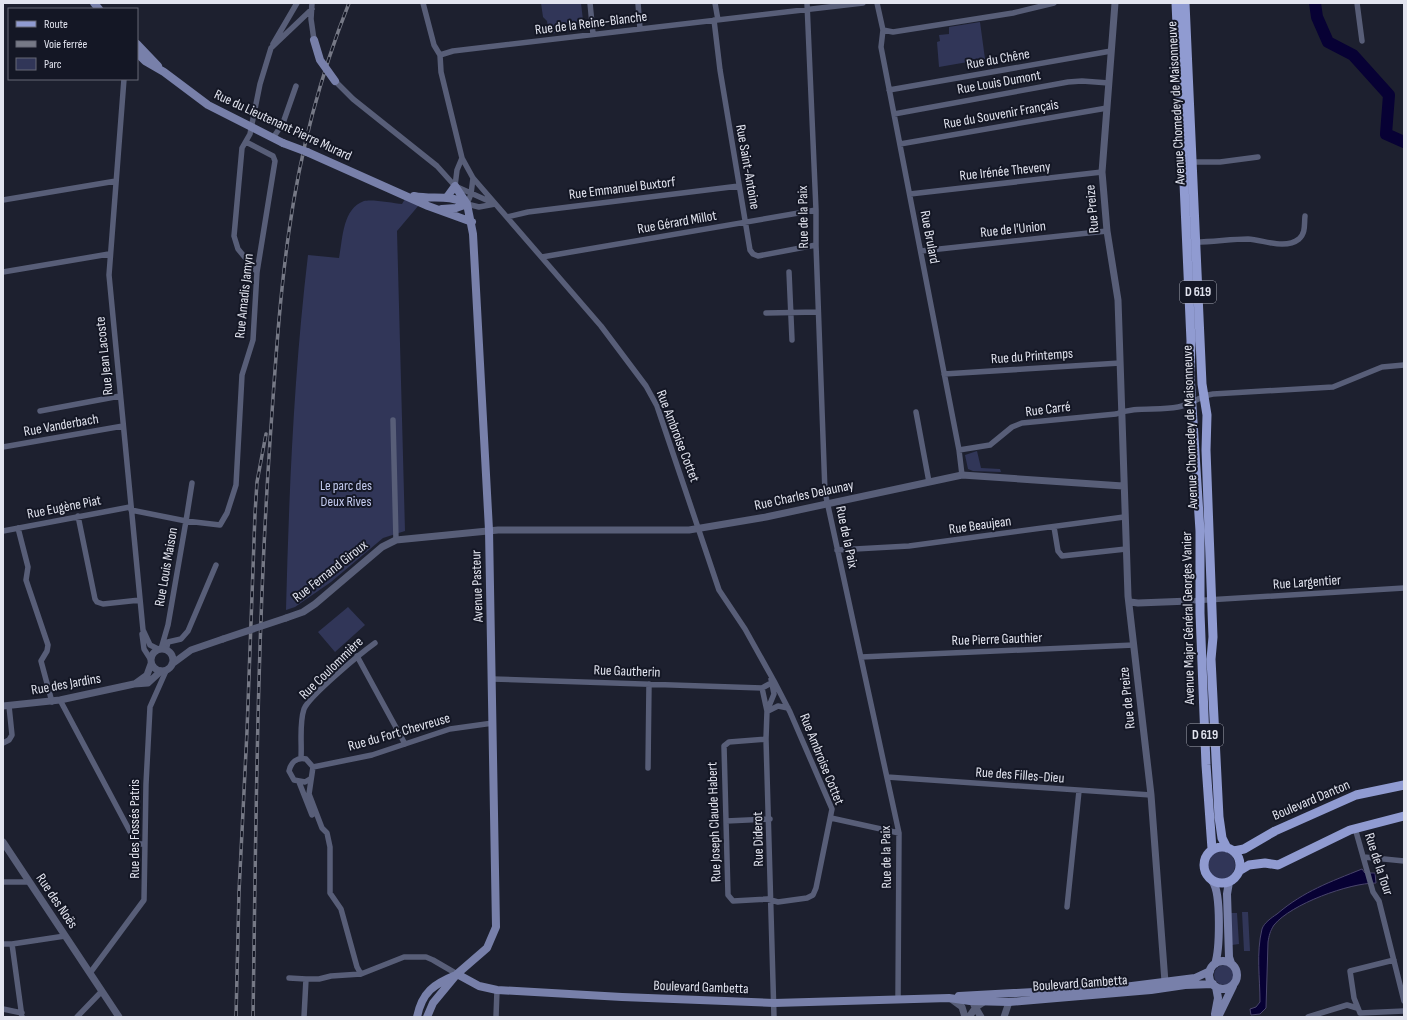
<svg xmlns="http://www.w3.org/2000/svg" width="1407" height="1020" viewBox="0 0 1407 1020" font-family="'Sofia Sans Condensed',sans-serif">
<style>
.green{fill:#313658}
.water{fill:#070134;stroke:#49456c}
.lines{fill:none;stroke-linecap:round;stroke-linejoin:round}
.river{stroke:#070134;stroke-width:12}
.minor{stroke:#585e78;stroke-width:5.5}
.tertiary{stroke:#585e78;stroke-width:7}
.secondary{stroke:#7880aa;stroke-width:8}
.primary{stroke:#909bd1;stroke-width:9}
.rail-casing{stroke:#767986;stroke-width:3.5}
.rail{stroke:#141725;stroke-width:2;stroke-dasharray:6;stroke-linecap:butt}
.tertiary-bridge{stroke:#585e78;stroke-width:7}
.secondary-bridge{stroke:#7880aa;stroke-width:8}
.labels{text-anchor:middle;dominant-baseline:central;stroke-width:4;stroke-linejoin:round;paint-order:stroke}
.shield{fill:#141725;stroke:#a4a6b2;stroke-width:1}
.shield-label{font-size:13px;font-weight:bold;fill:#e2e4ef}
.street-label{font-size:14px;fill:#e2e4ef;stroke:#141725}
.park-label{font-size:14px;fill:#c5ccf0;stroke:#141725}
</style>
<rect width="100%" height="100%" fill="#1d202f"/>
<path class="green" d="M541,3h40l3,26 -35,5 -2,-13 -4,-4z
M980,22l5,37 -46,8 -2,-25 3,-1 -1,-6 10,-1v-7z
M405,199l14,6 -22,26 8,300 -22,7 -52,44 -36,25 -9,3c3,-119 8,-237 22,-355l31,3c4,-19 3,-49 25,-57 8,-2 29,2 38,3z
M977,451l4,17 19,1 1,3 -28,-1 -5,-2 -3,-14z
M348,607l17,18 -30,27 -17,-20z
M1207 865a14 14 0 1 1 28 0a14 14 0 1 1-28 0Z
M1242,912h6l2,39h-6z
M1231,913h6l2,31 -7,1z
M1214 975a10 10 0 1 1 20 0a10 10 0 1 1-20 0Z"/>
<path class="water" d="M1362,869l3,4h10l1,10c-27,0 -85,21 -102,42 -4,6 -5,11 -6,17l-2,66 -6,6 -9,1 -1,-6 6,-2 4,-5c0,-24 -4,-49 2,-73 2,-6 9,-11 15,-15 27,-23 53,-32 85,-45z"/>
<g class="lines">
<path class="river" d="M1315,3l2,14 11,25 25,13 36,40 -3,39 18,8"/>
<path class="minor" d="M312,3l-1,16 3,21
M423,3l11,42 6,10 1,17 21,86 11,20 128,148 45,60 11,20 62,184 26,39 29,52 16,31 42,97 -16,79 -3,7 -6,3 -29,4 -11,-3 -34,2 -5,-6 -4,-149 5,-4 37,-3
M590,3l3,31
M638,3l2,26
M715,3l3,17
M807,3l9,207v35l9,247 74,341 -1,166
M877,3l6,27 -2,17 78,403 3,25
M1357,3l5,38
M714,20l6,50 30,180 3,4 5,2 58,-11
M883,30l10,2 120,-19 41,-10
M273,44l24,-41
M440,55l13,-4 410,-48
M124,79l-15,196 34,355 7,15 8,4
M335,81l18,18 84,67 18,20 38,17
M889,90l222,-39
M894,114l174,-32 14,-1 27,2
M273,138l10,-15 13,-37
M900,144l207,-36
M1192,162h28l38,-5
M473,178l-2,16 -4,10 12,3 16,-3
M455,186l2,-16 5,-12
M910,194l192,-22
M3,200l113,-19
M507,217l21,-5 211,-26
M1196,242c17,0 35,-3 52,-3 16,1 37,11 51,0 7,-6 5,-15 6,-23
M921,251l186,-20
M542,257l274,-47
M3,272l106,-18
M257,272l-19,-23 -4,-13 8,-88 8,-14 10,-50 11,-36 41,-39
M789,272l3,68
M766,313l52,-1
M944,374l176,-11
M40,411l80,-15
M916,412l13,70
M393,420l3,120
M3,447l120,-21
M959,450l31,-5 22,-18 10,-4 94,-9c20,-8 41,-3 62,-7 12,-2 22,-11 35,-13l120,-7 49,-20 22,-2
M192,483l-6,38 34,4 7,-12 9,-28 6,-110 11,-35 4,-68 18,-111 -2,-5 -27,-14
M131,510l55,11 -18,104 -7,24
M78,516l17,83 2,3 6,2 37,-4
M1054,527l4,24 4,5 64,-7
M18,528l10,39 -2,13 22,65 -1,6 -6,10 11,41
M3,531l127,-24
M837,550l72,-4 215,-29
M1190,601l214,-13
M142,634l2,15 7,11
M166,650l2,-8 13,-3 7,-8 28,-66
M357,656l48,88
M861,657l273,-12
M492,679l270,9 11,-6
M771,679l3,15 -7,17 -1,28 8,278
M762,688l5,23
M60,700l74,139 5,5h5
M768,711l10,-5 10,2
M3,743l6,-3 3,-5 -3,-29
M301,758c1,-15 -2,-34 3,-49 5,-13 57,-56 71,-66
M313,767l59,-12 78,-26 43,-6
M648,768l1,-84
M887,777l264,18
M310,779l-5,3 -11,-2 -5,-9c2,-9 8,-14 17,-12l7,8 -4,27 13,34 5,5 3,14v46l11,16 16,58 4,7
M299,782l13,33
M831,818l68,15
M726,821l44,-2
M1355,828l18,64 6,9 25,100
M1364,857l40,4
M3,882h26
M1067,907l12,-116
M3,944h9l53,-8
M12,944l10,73
M90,973l54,-73 2,-116 4,-77 16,-36
M289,978l17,1
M3,1009l19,4
M1360,1013l-6,-15 -4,-27 44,-11
M1360,1013l44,-2
M77,1017l25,-26
M304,1017l2,-38h13l12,-3 30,-2 43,-17h22l7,3 24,14
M496,1017l1,-27
M1308,1017l39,-12 10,3"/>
<path class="tertiary" d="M1115,3l-13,169 5,59 11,69 10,296 23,199 14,187
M1130,602l8,1 52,-2
M286,618l17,-6 12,-8 67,-57 14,-7 102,-10h191l77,-13 196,-42 161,11
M151 660a11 11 0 1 1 22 0a11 11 0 1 1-22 0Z
M172,664l19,-14 32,-11
M136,683l11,-8 4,-11
M3,706l57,-6 74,-16 14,-1 13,-12
M3,842l116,175
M951,999l11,8 3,10
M974,1005l7,12
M969,1017l7,-10 9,-6
M1004,1017l5,-15"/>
<path class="secondary" d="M94,3l5,6
M137,44l21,22
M137,53l8,8 19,11 44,33 75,38
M307,152l121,54 44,16
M414,196c17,4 35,-2 50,7
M442,209l14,-1 11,-4
M1213,882c8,12 7,67 2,82
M1229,882l-2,12 2,63 2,6
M1209 975a14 14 0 1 1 28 0a14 14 0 1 1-28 0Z
M457,974l22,12 18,4 125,7 152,6 175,-5 21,3 39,1 142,-12 34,-5 28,-1
M959,996l165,-9 71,-9 15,-7
M1215,1014l3,-16 -2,-11
M417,1017c5,-25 17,-33 39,-42
M427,1017l6,-14 24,-29 30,-26 9,-21 -7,-397 -16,-296 -6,-30 -12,-18 -8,11
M1218,1017l15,-31"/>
<path class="primary" d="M1176,3l15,338 -1,34 10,156v82l6,152 6,84
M1185,3l17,381 5,31 -1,35 7,187 -2,22 8,158 3,21 5,10
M1204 865a18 18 0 1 1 36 0a18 18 0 1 1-36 0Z
M1234,851l10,-2 31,-18 81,-36 48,-10
M1239,871l10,-6 16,-2 13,2 72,-35 54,-14"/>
<g class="rail-casing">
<path id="rail" d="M236,1017l3,-125 8,-161 8,-217 2,-32 9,-48
M253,1017c3,-192 4,-384 17,-576 5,-70 9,-140 19,-210 11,-78 31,-155 60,-228"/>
</g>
<use href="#rail" class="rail"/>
<path class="tertiary-bridge" d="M223,639l63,-21"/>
<path class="secondary-bridge" d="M314,40l6,20 15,21
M283,143l24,9"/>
</g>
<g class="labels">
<g class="shield">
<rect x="1180" y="281" width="36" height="22" rx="3"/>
<rect x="1187" y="724" width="36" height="22" rx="3"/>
</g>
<g class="shield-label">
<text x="1198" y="292">D 619</text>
<text x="1205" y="735">D 619</text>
</g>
<g class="street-label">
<text transform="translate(591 23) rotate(-7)">Rue de la Reine-Blanche</text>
<text transform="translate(998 59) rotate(-10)">Rue du Chêne</text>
<text transform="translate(999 82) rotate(-10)">Rue Louis Dumont</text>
<text transform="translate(1176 103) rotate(-93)">Avenue Chomedey de Maisonneuve</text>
<text transform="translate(1001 114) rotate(-10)">Rue du Souvenir Français</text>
<text transform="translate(283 125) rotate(25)">Rue du Lieutenant Pierre Murard</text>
<text transform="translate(748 167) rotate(80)">Rue Saint-Antoine</text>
<text transform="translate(1005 171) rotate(-6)">Rue Irénée Theveny</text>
<text transform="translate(622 188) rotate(-7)">Rue Emmanuel Buxtorf</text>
<text transform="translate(1092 209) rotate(-95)">Rue Preize</text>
<text transform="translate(803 217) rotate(-91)">Rue de la Paix</text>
<text transform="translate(677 222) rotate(-10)">Rue Gérard Millot</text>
<text transform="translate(1013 229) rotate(-6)">Rue de l'Union</text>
<text transform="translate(930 237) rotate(79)">Rue Brulard</text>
<text transform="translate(244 296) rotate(-84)">Rue Amadis Jamyn</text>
<text transform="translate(104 356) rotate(-96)">Rue Jean Lacoste</text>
<text transform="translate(1032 356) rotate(-4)">Rue du Printemps</text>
<text transform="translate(1048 409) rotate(-7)">Rue Carré</text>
<text transform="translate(61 425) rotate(-10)">Rue Vanderbach</text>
<text transform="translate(1190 427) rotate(-92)">Avenue Chomedey de Maisonneuve</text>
<text transform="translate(678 436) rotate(69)">Rue Ambroise Cottet</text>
<text transform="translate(804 495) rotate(-12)">Rue Charles Delaunay</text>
<text transform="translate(64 507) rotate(-11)">Rue Eugène Piat</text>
<text transform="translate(980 525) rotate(-8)">Rue Beaujean</text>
<text transform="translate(847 537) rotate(78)">Rue de la Paix</text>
<text transform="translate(166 567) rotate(-80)">Rue Louis Maison</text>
<text transform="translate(330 571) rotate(-38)">Rue Fernand Giroux</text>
<text transform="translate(1307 582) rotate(-4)">Rue Largentier</text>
<text transform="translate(477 586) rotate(-92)">Avenue Pasteur</text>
<text transform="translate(1188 618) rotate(-91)">Avenue Major Général Georges Vanier</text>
<text transform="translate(997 639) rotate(-2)">Rue Pierre Gauthier</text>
<text transform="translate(331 668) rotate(-44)">Rue Coulommière</text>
<text transform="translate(627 671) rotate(2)">Rue Gautherin</text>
<text transform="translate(66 684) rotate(-10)">Rue des Jardins</text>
<text transform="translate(1127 698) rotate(-96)">Rue de Preize</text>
<text transform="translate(399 732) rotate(-16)">Rue du Fort Chevreuse</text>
<text transform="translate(822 759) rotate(68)">Rue Ambroise Cottet</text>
<text transform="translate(1020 775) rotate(4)">Rue des Filles-Dieu</text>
<text transform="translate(1311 800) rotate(-23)">Boulevard Danton</text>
<text transform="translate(714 822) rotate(-92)">Rue Joseph Claude Habert</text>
<text transform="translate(134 829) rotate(-90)">Rue des Fossés Patris</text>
<text transform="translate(758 839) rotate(-91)">Rue Diderot</text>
<text transform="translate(886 857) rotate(-91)">Rue de la Paix</text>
<text transform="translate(1379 864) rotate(72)">Rue de la Tour</text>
<text transform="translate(57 901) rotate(56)">Rue des Noës</text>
<text transform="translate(1080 983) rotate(-4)">Boulevard Gambetta</text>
<text transform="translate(701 987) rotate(2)">Boulevard Gambetta</text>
</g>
<g class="park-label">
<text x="346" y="485">Le parc des<tspan x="346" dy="16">Deux Rives</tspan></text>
</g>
</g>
<rect width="1407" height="1020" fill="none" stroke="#e2e4ef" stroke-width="8"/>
<rect x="8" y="8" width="130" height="72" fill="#141725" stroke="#666976"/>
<rect x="16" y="21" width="20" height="6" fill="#909bd1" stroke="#666976"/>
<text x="44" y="28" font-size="12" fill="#e2e4ef">Route</text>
<rect x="16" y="41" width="20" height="6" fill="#767986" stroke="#666976"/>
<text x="44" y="48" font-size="12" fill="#e2e4ef">Voie ferrée</text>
<rect x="16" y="58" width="20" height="12" fill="#313658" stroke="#666976"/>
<text x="44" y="68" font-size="12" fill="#e2e4ef">Parc</text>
</svg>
